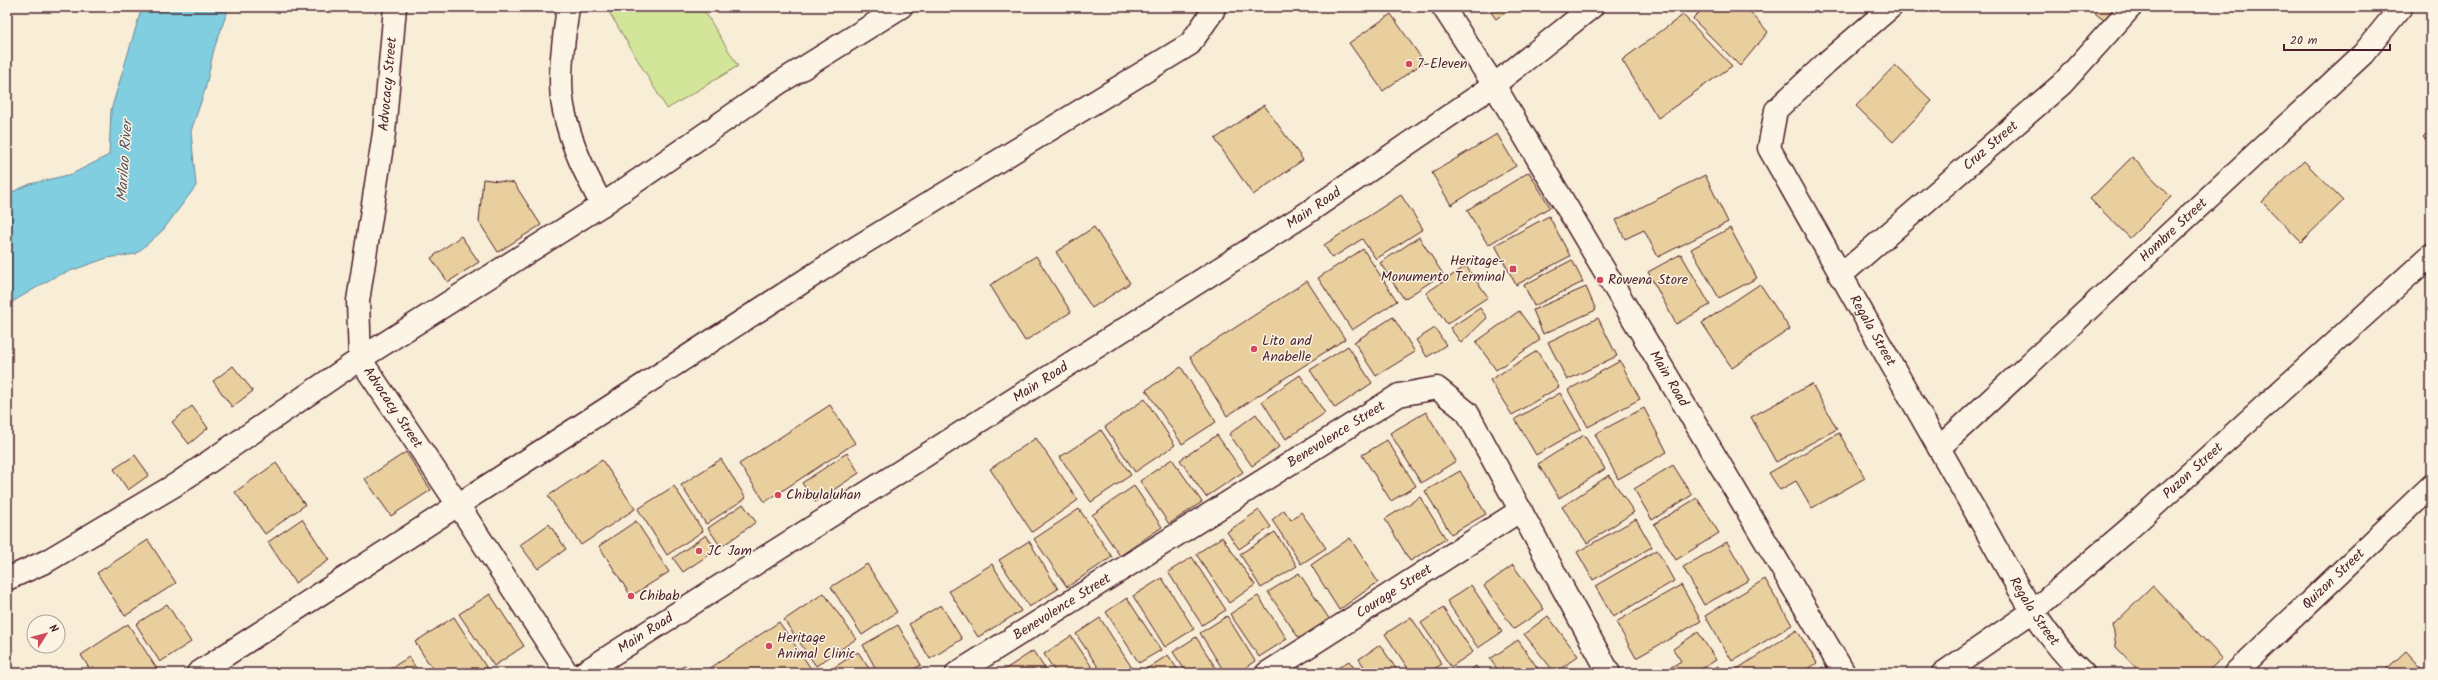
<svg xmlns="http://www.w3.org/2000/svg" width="2438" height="680" viewBox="0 0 2438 680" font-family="Kalam,sans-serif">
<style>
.green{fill:#d2e599;stroke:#8e8262}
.water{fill:#81cee0;stroke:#6b8898}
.building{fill:#e9cf9e;stroke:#4a1f2b}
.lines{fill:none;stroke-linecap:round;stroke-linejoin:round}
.street-casing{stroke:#4a1f2b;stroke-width:25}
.secondary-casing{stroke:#4a1f2b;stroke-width:25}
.street{stroke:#fcf5e5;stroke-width:22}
.secondary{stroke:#fcf5e5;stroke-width:22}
.poi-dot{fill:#d1495b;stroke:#fcf5e5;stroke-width:1.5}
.labels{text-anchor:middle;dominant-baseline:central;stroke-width:3;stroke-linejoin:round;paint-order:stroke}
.poi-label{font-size:14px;fill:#4a1f2b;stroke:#fcf5e5;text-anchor:start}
.street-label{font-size:14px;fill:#4a1f2b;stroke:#fcf5e5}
.water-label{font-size:15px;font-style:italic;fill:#5a5461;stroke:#fcf5e5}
</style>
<rect width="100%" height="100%" fill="#f8edd7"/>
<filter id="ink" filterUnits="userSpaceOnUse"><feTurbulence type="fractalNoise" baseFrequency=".025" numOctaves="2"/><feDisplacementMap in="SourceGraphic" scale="8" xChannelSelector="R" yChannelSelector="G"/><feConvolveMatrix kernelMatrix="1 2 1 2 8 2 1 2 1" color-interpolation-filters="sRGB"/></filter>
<g filter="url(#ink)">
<path class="green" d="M606,7h96l36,59 -71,43z"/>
<path class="water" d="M142,7h87l-15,42 -9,41 -14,41 5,55 -33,44 -27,24 -29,4 -51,18 -49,29v-113l3,1 20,-9 42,-10 37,-19 2,-45z"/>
<path class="building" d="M1487,7h26l-17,12z
M1705,7h41l22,25 -28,34 -47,-47z
M2087,7h29l-11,14z
M1391,14l33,48 -41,29 -34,-48z
M1683,15l49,51 -74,52 -36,-58z
M1895,65l37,36 -39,41 -37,-36z
M1264,105l39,55 -50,35 -38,-56z
M2431,129v15l-8,-7z
M1497,134l19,32 -65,39 -19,-32z
M2132,157l39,40 -41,41 -40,-39z
M2304,161l39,40 -42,41 -39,-40z
M1529,172l21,35 -62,38 -21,-35z
M1705,175l23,47 -70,35 -14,-27 -19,9 -9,-19z
M483,179l31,4 27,42 -43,27 -19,-30z
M1401,195l22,34 -47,30 -14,-20 -30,19 -8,-13z
M1549,216l21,40 -54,29 -21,-40z
M1094,227l36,56 -38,25 -36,-56z
M1730,228l27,50 -38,20 -28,-49z
M461,236l18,26 -31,20 -17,-24z
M1419,237l24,37 -39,25 -24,-36z
M1363,249l34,52 -45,29 -34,-52z
M1681,254l29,51 -34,19 -28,-52z
M1036,256l35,56 -46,29 -35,-56z
M1572,260l11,22 -49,24 -10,-21z
M1466,266l22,31 -41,27 -21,-31z
M1307,281l38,58 -118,77 -37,-59z
M1760,284l30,45 -58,39 -30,-45z
M1586,287l10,23 -53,24 -10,-24z
M1480,308l7,10 -26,25 -11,-15z
M1519,311l21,29 -44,30 -20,-28z
M1393,317l22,35 -39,24 -22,-34z
M1598,318l19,38 -50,24 -19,-38z
M1435,328l11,17 -19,12 -11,-17z
M1348,346l24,37 -37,25 -25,-38z
M1537,351l22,36 -47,28 -22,-35z
M1620,361l20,38 -52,28 -20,-37z
M233,366l20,25 -21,16 -19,-26z
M1181,367l35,55 -34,22 -36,-54z
M1300,375l25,38 -39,26 -24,-38z
M1812,384l25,45 -61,33 -25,-45z
M1560,393l21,36 -45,26 -21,-36z
M1145,399l30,46 -40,27 -30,-45z
M830,405l25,38 -90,59 -26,-38z
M192,406l16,22 -19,16 -17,-22z
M1644,408l23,44 -49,27 -23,-45z
M1426,412l30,49 -35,22 -31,-50z
M1256,414l23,33 -27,19 -23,-32z
M1101,430l30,45 -40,27 -31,-45z
M1839,433l26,45 -53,30 -16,-27 -16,9 -11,-17z
M1217,435l26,37 -37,25 -26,-37z
M1584,435l21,34 -46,29 -21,-34z
M1036,438l42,62 -46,32 -42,-63z
M1387,440l29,46 -25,15 -29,-46z
M406,452l25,38 -40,26 -26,-37z
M847,453l12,20 -44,29 -13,-19z
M135,455l14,20 -21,15 -14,-21z
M721,459l25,39 -40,26 -25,-39z
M1172,459l30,43 -33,22 -29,-43z
M602,460l33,49 -54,36 -33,-49z
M276,463l29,42 -40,29 -30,-42z
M1673,465l19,30 -40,25 -18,-31z
M1460,471l26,43 -35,20 -26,-43z
M1609,475l25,37 -47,31 -25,-36z
M674,486l29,45 -36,24 -29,-46z
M1134,486l28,41 -42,29 -28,-41z
M1420,497l26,42 -36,22 -25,-42z
M1697,498l22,35 -43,27 -22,-36z
M743,504l13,18 -35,25 -13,-19z
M1079,509l33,48 -45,30 -33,-48z
M1259,510l12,17 -32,22 -12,-17z
M1284,510l7,10 10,-8 25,36 -25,16 -29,-44z
M302,519l27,41 -34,23 -27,-41z
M1636,519l16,28 -59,33 -16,-28z
M636,521l33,51 -38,24 -32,-50z
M549,524l17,25 -28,20 -18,-24z
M1275,532l22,34 -36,22 -21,-34z
M706,535l10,15 -33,22 -10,-14z
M1222,537l33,48 -26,18 -33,-49z
M1350,538l28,44 -39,28 -28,-45z
M148,540l28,43 -51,33 -28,-43z
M1029,541l29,48 -29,18 -30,-47z
M1727,542l22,38 -45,25 -21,-38z
M1657,550l17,31 -61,36 -18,-31z
M1192,557l34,53 -24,15 -34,-53z
M867,564l30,48 -35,23 -31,-48z
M992,564l29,47 -43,26 -29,-46z
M1513,565l31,44 -30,20 -30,-43z
M1299,573l31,47 -30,20 -32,-48z
M1162,578l32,51 -29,18 -32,-51z
M1765,579l27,46 -60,36 -27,-45z
M1471,585l31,47 -24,16 -31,-47z
M1681,585l20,36 -65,37 -20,-36z
M2153,586l69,72 -16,15h-65l-25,-26 -3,-22z
M824,593l32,46 -40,27 -32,-46z
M490,594l34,52 -30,20 -35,-52z
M1258,596l29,43 -28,18 -29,-43z
M1127,598l34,52 -22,13 -33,-51z
M167,604l24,38 -31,20 -24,-38z
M941,605l21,34 -32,20 -21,-35z
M1443,608l30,44 -22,15 -30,-44z
M1227,616l28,45 -18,12h-12l-25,-40z
M1548,616l30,40 -23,17 -31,-39z
M454,617l34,53 -4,3h-49l-20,-31z
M1411,617l31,47 -14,9h-17l-26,-39z
M1100,618l32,50 -8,5h-22l-26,-39z
M779,622l33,48 -4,3h-105z
M128,624l29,45 -6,4h-59l-11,-18z
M898,625l23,40 -14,8h-29l-15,-28z
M1797,630l20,33 -15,10h-71z
M1698,632l18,28 -21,13h-33l19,-12 -8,-12z
M1071,636l25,37h-40l-12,-19z
M1196,637l23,36h-32l-14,-21z
M1518,640l23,33h-41l-10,-14z
M1380,645l19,28h-31l-9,-14z
M1033,651l15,22h-42l-2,-3z
M2406,651l20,22h-44z
M858,652l14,21h-44l-1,-1z
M1168,655l12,18h-32l-3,-3z
M409,657l10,16h-36z
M1349,661l9,12h-28z
M685,665l6,8h-18z
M1476,666l4,7h-14z
M1718,666l4,7h-16z
M1823,667l4,6h-13z"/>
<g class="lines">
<g class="street-casing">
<g id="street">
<path id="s1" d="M395,7l-11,126 -26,168 2,58 99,147 108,167"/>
<path d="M568,7c-4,32 -11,72 -4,104 7,34 22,64 38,94"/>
<path id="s2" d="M1443,7l51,78 350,588"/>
<path id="s3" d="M1891,7l-64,55 -51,48 -7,38c68,119 134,238 202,356 34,57 63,124 112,169"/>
<path id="s4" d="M1840,276l222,-192 69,-77"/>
<path id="s5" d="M1939,448l424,-394 38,-47"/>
<path d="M7,579l40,-18 128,-76 185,-126 242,-154 177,-122 122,-76"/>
<path d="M198,673l651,-421 341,-208 23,-33 -1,-4"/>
<path id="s6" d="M957,673l442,-278 38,-7 30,24 142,261"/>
<path id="s7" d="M1267,673l254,-163"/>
<path id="s8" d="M1943,673l90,-62 98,-84 300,-272"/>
<path id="s9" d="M2235,673l196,-187"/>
</g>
</g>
<g class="secondary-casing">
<g id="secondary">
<path id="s10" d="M583,673l721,-458 190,-130 98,-78"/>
</g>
</g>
<use href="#street" class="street"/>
<use href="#secondary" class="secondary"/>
</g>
</g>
<g class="poi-dot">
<circle cx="1409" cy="64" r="4"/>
<rect x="1509" y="265" width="8" height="8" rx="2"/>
<circle cx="1600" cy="280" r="4"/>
<circle cx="1254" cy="349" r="4"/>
<circle cx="778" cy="495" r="4"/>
<circle cx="699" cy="551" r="4"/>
<circle cx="631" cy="596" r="4"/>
<circle cx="769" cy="646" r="4"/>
</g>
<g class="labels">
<g class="poi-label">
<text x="1417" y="64">7-Eleven</text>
<text x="1505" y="261" text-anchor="end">Heritage-<tspan x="1505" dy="16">Monumento Terminal</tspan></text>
<text x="1608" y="280">Rowena Store</text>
<text x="1262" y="341">Lito and<tspan x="1262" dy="16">Anabelle</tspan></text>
<text x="786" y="495">Chibulaluhan</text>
<text x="707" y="551">JC Jam</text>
<text x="639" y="596">Chibab</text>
<text x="777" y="638">Heritage<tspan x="777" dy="16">Animal Clinic</tspan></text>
</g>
<g class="street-label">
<text transform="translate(388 84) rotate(-85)">Advocacy Street</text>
<text stroke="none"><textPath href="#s4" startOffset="199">Cruz Street</textPath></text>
<text stroke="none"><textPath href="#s10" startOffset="866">Main Road</textPath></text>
<text stroke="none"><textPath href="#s5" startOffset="320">Hombre Street</textPath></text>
<text stroke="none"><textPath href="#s3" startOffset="403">Regala Street</textPath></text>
<text stroke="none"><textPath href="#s2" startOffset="435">Main Road</textPath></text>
<text stroke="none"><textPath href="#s10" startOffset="542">Main Road</textPath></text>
<text stroke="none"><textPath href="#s1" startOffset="413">Advocacy Street</textPath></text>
<text stroke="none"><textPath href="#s6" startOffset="448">Benevolence Street</textPath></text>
<text stroke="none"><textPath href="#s8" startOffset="322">Puzon Street</textPath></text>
<text stroke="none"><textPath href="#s9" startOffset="136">Quizon Street</textPath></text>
<text stroke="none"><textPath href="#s7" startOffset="151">Courage Street</textPath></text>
<text stroke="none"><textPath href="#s6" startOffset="124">Benevolence Street</textPath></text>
<text stroke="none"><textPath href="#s3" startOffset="727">Regala Street</textPath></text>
<text stroke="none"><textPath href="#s10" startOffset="74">Main Road</textPath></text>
</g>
<g class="water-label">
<text transform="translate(125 161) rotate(-86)">Marilao River</text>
</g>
</g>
<rect width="2438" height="680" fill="none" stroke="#fcf5e5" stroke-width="24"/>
<rect x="12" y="12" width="2414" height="656" fill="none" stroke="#4a1f2b" stroke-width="1.5" filter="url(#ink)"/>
<g transform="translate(46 634) rotate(54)"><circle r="19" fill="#fcf5e5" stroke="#b59f9b"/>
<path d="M0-3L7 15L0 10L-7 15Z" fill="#d1495b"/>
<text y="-6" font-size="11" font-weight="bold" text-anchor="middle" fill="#4a1f2b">N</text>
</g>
<path d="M2284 44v6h106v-6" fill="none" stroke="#4a1f2b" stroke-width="2"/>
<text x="2290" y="44" font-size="12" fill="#4a1f2b" stroke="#fcf5e5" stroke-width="3" paint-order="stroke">20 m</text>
</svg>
